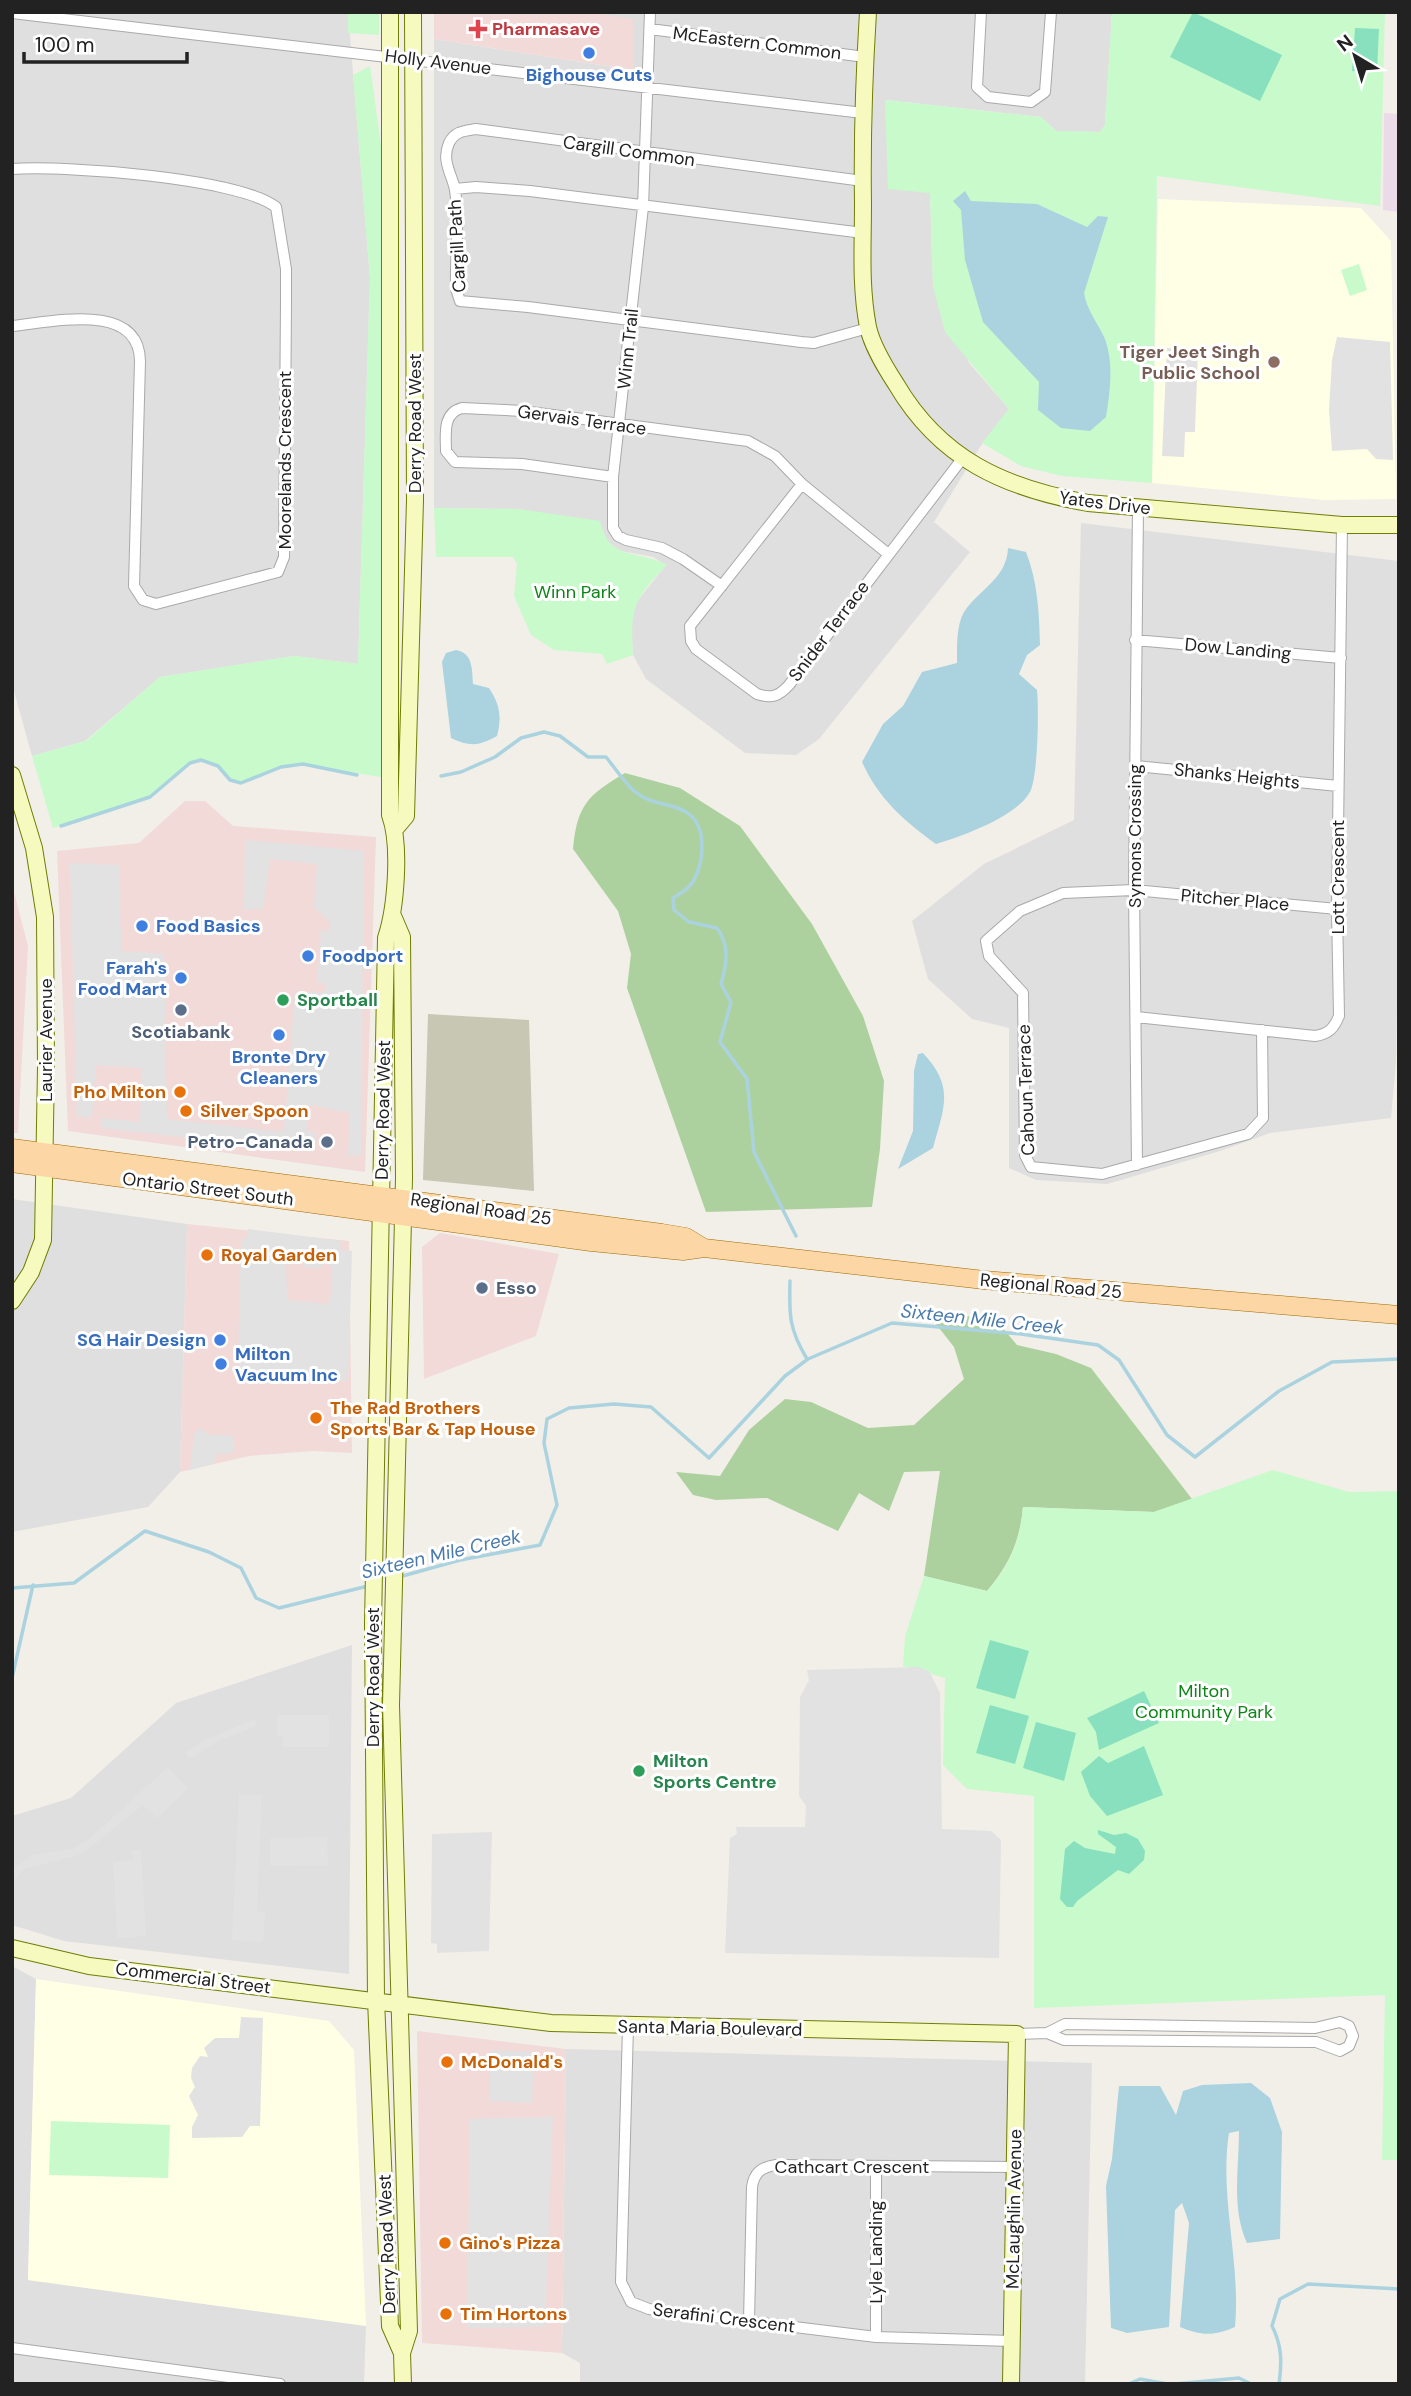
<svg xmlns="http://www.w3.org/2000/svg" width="1411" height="2396" viewBox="0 0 1411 2396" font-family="'DM Sans',sans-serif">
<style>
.residential{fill:#e0dfdf}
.commercial{fill:#f2dad9}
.industrial{fill:#ebdbe8}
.education{fill:#ffffe5}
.construction{fill:#c7c7b4}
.forest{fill:#add19e}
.park{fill:#c8facc}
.pitch{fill:#88e0be}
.parking{fill:#e2e2e2;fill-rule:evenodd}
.water{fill:#aad3df}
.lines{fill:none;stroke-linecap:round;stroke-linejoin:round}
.stream{stroke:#aad3df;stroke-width:3.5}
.street-casing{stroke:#a9a9a9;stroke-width:12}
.secondary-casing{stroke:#707d05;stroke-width:18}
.primary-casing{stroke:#a06b00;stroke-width:19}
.street{stroke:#fff;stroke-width:10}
.secondary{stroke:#f7fabf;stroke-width:16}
.primary{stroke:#fcd6a4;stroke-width:18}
.health-dot{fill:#e0444e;stroke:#fff;stroke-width:2.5}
.shop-dot{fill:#3f7fe0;stroke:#fff;stroke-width:2.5}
.education-dot{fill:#8d6e63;stroke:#fff;stroke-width:2.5}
.leisure-dot{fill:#2e9e5b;stroke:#fff;stroke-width:2.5}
.service-dot{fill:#5c6f8a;stroke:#fff;stroke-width:2.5}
.food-dot{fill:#e8710a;stroke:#fff;stroke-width:2.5}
.labels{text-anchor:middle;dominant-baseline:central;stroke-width:6;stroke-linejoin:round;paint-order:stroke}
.health-label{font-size:18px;font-weight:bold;fill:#be3a42;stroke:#fff;text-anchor:start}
.street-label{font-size:18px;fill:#222;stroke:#fff}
.shop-label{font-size:18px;font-weight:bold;fill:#366cbe;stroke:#fff;text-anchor:start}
.education-label{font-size:18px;font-weight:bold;fill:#785e54;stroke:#fff;text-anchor:end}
.park-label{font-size:18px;fill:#0c8416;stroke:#fff}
.leisure-label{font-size:18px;font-weight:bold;fill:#27864d;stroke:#fff;text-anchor:start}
.service-label{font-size:18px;font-weight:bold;fill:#4e5e75;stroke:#fff}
.food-label{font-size:18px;font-weight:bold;fill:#c56008;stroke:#fff;text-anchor:start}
.water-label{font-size:19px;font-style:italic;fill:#4a7aab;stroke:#fff}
</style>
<rect width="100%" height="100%" fill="#f2efe9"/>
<path class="residential" d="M12,12h336l22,266 -12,386 -64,-8 -134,21 -75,64 -53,15 -20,-72z
M588,12h524l-7,113 -5,7 -44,-1 -15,-14 -155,-17 44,93 3,93 37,78 39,45 -27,35 -48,78 36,30 -151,187 -23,16 -51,-2 -99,-74 -13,-24 -2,-27 4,-24 31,-39 -13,-8 -32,-6 -12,-7 -7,-14 -83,-21 -85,-1v-469l198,31z
M1081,523l318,38v325l-3,176 -5,56 -121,15 -50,18 -113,33 -71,-4 -27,-12v-140l-37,-9 -44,-40 -16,-58 72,-57 90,-44z
M12,1199l175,25 -7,248 -32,35 -136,25z
M352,1645l-3,329 -285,-33 -52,-16v-109l59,-18 105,-95z
M12,1966l24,13 -8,301 338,46 -2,58h-352z
M566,2049l526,14 -7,321h-505v-21l-18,-10z"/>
<path class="commercial" d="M434,12h154l45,7v51l-199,-31z
M185,801h20l28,25 143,11 -11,335 -297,-41 -11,-280 82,-8z
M12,884l16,62 -10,187h-6z
M187,1224l162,17 3,212 -39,-2 -64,5 -69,16z
M440,1233l119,21 -23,82 -112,43 -2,-132z
M417,2031l149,18 -4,304 -140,-10z"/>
<path class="industrial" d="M1384,113l15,1v98l-16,-2z"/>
<path class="education" d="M1158,199l203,9 30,33 5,258 -72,1 -172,-17z
M36,1979l293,42 25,29 12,276 -338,-46z"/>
<path class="construction" d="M428,1014l101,6 5,171 -111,-11z"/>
<path class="forest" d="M625,773l55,15 60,38 72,98 51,92 21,65 -4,68 -8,58 -166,5 -79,-224 4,-34 -13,-43 -45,-62c4,-44 15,-54 52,-76z
M954,1314l43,7 20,24 39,9 35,14 101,131 -38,13 -131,-5c-3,34 -14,58 -36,84l-63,-15 16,-105 -36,1 -15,39 -30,-18 -21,38 -71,-33 -51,2 -23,-5 -17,-23 44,4 29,-46 36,-31 26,3 57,26 46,-3 50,-46 -10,-32 -18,-23z"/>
<path class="park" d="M348,12h31v23l-31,-2z
M1112,12h273l-5,194 -223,-30 -5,307 -90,-7 -41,-10 -39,-23 27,-34 -64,-77 -12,-46 -3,-93 -42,-4 -3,-89 156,17 15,14 44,1 5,-7z
M370,66l26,186 -4,527 -89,-15 -22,3 -40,16 -11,-3 -12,-14 -17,-6 -11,3 -40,34 -97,31 -21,-72 54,-15 74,-64 134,-21 64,8 12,-386 -17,-203z
M1359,264l8,26 -17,6 -9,-26z
M434,508l85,1 81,12c9,41 38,28 67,44 -33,34 -37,42 -34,90l-26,9 -5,-10 -48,-4 -23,-15 -17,-39 3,-32 -4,-7h-77z
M1273,1470l76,22 50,-1v669h-17l3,-165 -351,13v-212l-67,-7 -24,-24 2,-87 -42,-12 2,-29 19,-61 63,15c23,-26 33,-50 36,-84l131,5z
M51,2121l119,4 -2,53 -119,-3z"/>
<path class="pitch" d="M1193,12l89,43 -22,46 -90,-44z
M1355,28l24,1 -2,43 -25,-1z
M990,1640l39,11 -14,48 -39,-11z
M1144,1691l15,32 -60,27 -3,-18 -9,-14z
M990,1705l39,11 -14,48 -39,-11z
M1036,1722l40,11 -12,48 -41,-13z
M1144,1746l19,49 -56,21 -17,-20 -9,-24 18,-16 9,7z
M1098,1830l16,5 12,-2 12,6 7,12 -1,9 -15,14 -11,-4 -41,31 -4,6h-6l-7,-8 5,-50 9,-8 11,7 30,6 1,-7 -18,-13z"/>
<path class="parking" d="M1337,337l53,5 3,118 -17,-1 -9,-10 -35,2 -3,-41 3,-50z
M1167,348l31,2 -3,82h-10l-1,25 -22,-1z
M245,840l119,11 -3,305 -13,-1 2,-42 -40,-8 -4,25 10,3 -3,19 -212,-24v-10l39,4 2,-54 -46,-3 -4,52h-15l-7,-254 50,2 1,86 43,3 3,165 117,13 11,-140h30l1,-9h-9l4,-53 9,1v-8l-16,-16 3,-43 -47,-5 -7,50 -19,1z
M248,1229l92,12 1,9 11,1 -4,129 -24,4 -67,-1 -19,-16 2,-114 1,-12 6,-4zM286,1258l17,1v8l19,1v-9l5,2 5,7v24l-4,12 -41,-4z
M200,1428l9,7 25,1v17l-17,1 -4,10 -23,6 4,-36z
M918,1667l11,4 11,22 2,136 49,2 10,9 -2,118 -274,-5 5,-115 7,-4 -1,-7h69l1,-21 -7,-10 1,-99 9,-17 -2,-10z
M277,1715h52v32h-46v-11h-6z
M255,1719l2,7 -37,14 -31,19 -4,-6 22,-14z
M168,1767l20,22 -31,29 -14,-13 -61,49 -58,15 -12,14v-14l21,-14 41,-7 14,-8z
M239,1794l23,1 -5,117 8,1 -2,29 -31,-2z
M492,1832l-3,119 -52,2v-9l-6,-1 1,-109z
M327,1837l1,28 -58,1v-28z
M132,1850h9l5,86 -29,2 -4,-76 20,-2z
M241,2017l22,1 -3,108h-10l-8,11 -50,1v-11l6,-12 -9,-19 6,-9 -4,-9 1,-10 8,-12 8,1 -4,-9 11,-10h24z
M491,2050l43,2 -2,51 -43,-2z
M553,2117l-8,210 -78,1 3,-209z"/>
<path class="water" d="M965,191l6,10 66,3 50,23 11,-11 10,1 -24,76c3,18 14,30 21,46 9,25 5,53 1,78l-16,14 -29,-3 -23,-18 1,-28 -56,-60 -18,-62 -4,-50 -8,-9z
M1008,548l18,4c12,31 13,60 14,93l-13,10 -8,19 18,16c2,19 1,87 -7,102 -14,25 -68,44 -94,52 -32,-23 -58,-46 -74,-82l21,-38 20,-18 19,-34 35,-9c0,-16 -1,-41 9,-54 16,-21 41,-32 42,-61z
M456,650c17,3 16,19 17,34l16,4c11,17 13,29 8,48 -18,10 -27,11 -46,2l-9,-76 4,-9z
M923,1053c32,34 21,54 10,95l-35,21 15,-38 1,-60 4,-17z
M1251,2083l19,15 12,34 -2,107 -33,4c-16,-35 -8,-75 -8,-112l-10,2c-10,64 12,129 6,194 -20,9 -34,9 -55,0l9,-104 -7,-20 -7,7 -6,117 -42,6 -16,-5 -5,-142 6,-27 7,-73h41l16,29 7,-24 19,-6z"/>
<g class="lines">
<path class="stream" d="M441,776l20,-4 34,-15 26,-19 23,-6 16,4 28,21h18c9,11 18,25 28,34 19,16 40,11 55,23 18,14 15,47 5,66 -4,8 -13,13 -21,18l1,12 15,12 28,6c13,18 10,35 4,56l10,18 -11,40 27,37 7,73 42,84
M61,826l89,-29 40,-34 11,-3 17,6 12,14 11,3 40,-16 22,-3 54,11
M790,1281c-1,34 -1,48 17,78
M399,1577l61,-17 80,-15 17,-40 -13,-62 3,-24 22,-11 45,-4 37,3 58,51 76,-82 23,-17 84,-36 129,11 77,11 21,15 48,75 28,22 84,-66 53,-29 67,-3
M12,1588l62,-5 71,-52 64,21 32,16 15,30 23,10 89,-22
M12,1678l21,-93
M1129,2384l11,-5 27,5
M1175,2384l64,-6 12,6
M1279,2384c3,-21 3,-39 -7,-58l8,-27 28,-15 91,5"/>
<g class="street-casing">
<path id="street" d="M650,12l-7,195 -30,270v51l5,8 8,4 36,8 21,11 39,27
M981,12l-4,75 11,10 43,5 14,-10 6,-80
M12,13l851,100
M650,29l215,28
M12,169c51,-4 227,9 264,38l10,62v34l-2,254 -6,15 -122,32 -13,-4 -9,-14 6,-225c-1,-60 -88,-39 -128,-35
M863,181l-387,-52c-12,2 -21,2 -27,14 -8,18 3,31 6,47 5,31 0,67 1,99l4,12 68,6 273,35 13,1 54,-15
M455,189l21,-2 54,4 333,42
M613,477l-91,-13 -67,-2 -9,-11c0,-16 -4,-38 16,-43l61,3 225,30 27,15 27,28 85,69
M802,484l-112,142 1,15 5,8 61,45c15,5 22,2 32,-9l173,-226
M1135,640l206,18
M1136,766l202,20
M1136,1017l179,19c14,-2 19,-8 24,-20l-2,-107 5,-384
M1262,1030l1,88 -15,16 -146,40 -71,-7 -6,-12 -2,-162 -34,-37 -3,-15 34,-30 43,-18 71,-3 203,19
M1137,1165l-3,-275 4,-383
M1340,2022l9,4 4,10 -4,10 -9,5 -24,-9 -252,-2 -17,-7 18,-9 250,4z
M628,2027l-7,255 10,20 18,7 227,28 136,4
M1017,2034l30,-1
M749,2321l3,-134c2,-14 9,-20 24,-22l239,2
M876,2337v-170
M12,2348l268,36"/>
</g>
<g class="secondary-casing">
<path id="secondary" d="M390,12v803c11,30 6,93 -4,123l-13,686 3,376 14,326 12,27
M868,12c-4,64 -6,128 -5,192 0,41 -3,82 5,123 4,19 17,40 28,57 44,75 108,104 192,119l254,22h57
M12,775l22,73 11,69 1,150 -3,173 -12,32 -19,29
M395,829l11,-13 9,-316 -2,-488
M393,916l9,21 2,241 -13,527 18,626 -7,22 1,31
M12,1948l77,18 462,57 466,11 -6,350"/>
</g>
<g class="primary-casing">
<path id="primary" d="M12,1148l650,85 24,4 18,11
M12,1163l579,79 92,9 21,-3 280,32 415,35"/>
</g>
<use href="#street" class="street"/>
<use href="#secondary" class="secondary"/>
<use href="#primary" class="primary"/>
</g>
<path class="health-dot" d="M474.5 18.5h7v7h7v7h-7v7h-7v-7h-7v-7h7z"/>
<g class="shop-dot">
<circle cx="589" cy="53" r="7"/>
<circle cx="142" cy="926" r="7"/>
<circle cx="308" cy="956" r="7"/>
<circle cx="181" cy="978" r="7"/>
<circle cx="279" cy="1035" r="7"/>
<circle cx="220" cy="1340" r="7"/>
<circle cx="221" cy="1364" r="7"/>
</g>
<circle class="education-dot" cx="1274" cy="362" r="7"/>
<g class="leisure-dot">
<circle cx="283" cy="1000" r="7"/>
<circle cx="639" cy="1771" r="7"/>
</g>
<g class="service-dot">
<circle cx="181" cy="1010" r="7"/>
<circle cx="327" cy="1142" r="7"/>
<circle cx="482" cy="1288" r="7"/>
</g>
<g class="food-dot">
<circle cx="180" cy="1092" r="7"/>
<circle cx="186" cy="1111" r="7"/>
<circle cx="207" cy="1255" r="7"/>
<circle cx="316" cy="1418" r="7"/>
<circle cx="447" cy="2062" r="7"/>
<circle cx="445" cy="2243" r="7"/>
<circle cx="446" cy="2314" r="7"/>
</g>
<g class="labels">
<g class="health-label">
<text x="492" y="29">Pharmasave</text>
</g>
<g class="street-label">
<text transform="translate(757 43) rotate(7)">McEastern Common</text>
<text transform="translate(438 62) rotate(7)">Holly Avenue</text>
<text transform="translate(629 151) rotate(8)">Cargill Common</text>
<text transform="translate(457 246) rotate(-93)">Cargill Path</text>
<text transform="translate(628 349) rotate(-84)">Winn Trail</text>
<text transform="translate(582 420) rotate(8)">Gervais Terrace</text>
<text transform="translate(415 423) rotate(-90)">Derry Road West</text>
<text transform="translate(285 460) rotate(-90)">Moorelands Crescent</text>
<text transform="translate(1105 503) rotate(7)">Yates Drive</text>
<text transform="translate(829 631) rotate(-53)">Snider Terrace</text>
<text transform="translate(1238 649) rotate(5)">Dow Landing</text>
<text transform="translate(1237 776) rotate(6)">Shanks Heights</text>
<text transform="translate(1135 836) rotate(-90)">Symons Crossing</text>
<text transform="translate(1338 877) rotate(-90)">Lott Crescent</text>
<text transform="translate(1235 900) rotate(5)">Pitcher Place</text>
<text transform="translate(46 1040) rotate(-90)">Laurier Avenue</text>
<text transform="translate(1026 1090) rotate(-92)">Cahoun Terrace</text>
<text transform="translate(383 1110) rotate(-89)">Derry Road West</text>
<text transform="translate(208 1189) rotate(7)">Ontario Street South</text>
<text transform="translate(481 1209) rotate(8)">Regional Road 25</text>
<text transform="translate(1051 1286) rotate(5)">Regional Road 25</text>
<text transform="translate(373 1677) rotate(-90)">Derry Road West</text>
<text transform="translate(193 1978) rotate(7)">Commercial Street</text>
<text transform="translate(710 2028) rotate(1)">Santa Maria Boulevard</text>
<text x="852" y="2167">Cathcart Crescent</text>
<text transform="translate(1014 2209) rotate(-89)">McLaughlin Avenue</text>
<text transform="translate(387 2244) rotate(-92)">Derry Road West</text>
<text transform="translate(876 2252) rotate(-90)">Lyle Landing</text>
<text transform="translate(724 2318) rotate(7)">Serafini Crescent</text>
</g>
<g class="shop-label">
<text x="589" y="75" text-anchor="middle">Bighouse Cuts</text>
<text x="156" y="926">Food Basics</text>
<text x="322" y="956">Foodport</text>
<text x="167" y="968" text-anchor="end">Farah's<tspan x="167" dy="21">Food Mart</tspan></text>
<text x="279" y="1057" text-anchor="middle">Bronte Dry<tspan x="279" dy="21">Cleaners</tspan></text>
<text x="206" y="1340" text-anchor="end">SG Hair Design</text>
<text x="235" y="1354">Milton<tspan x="235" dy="21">Vacuum Inc</tspan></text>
</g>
<g class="education-label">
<text x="1260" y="352">Tiger Jeet Singh<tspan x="1260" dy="21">Public School</tspan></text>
</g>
<g class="park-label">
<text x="575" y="592">Winn Park</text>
<text x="1204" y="1691">Milton<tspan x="1204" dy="21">Community Park</tspan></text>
</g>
<g class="leisure-label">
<text x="297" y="1000">Sportball</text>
<text x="653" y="1761">Milton<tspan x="653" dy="21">Sports Centre</tspan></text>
</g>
<g class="service-label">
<text x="181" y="1032">Scotiabank</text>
<text x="313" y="1142" text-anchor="end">Petro-Canada</text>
<text x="496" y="1288" text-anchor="start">Esso</text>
</g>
<g class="food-label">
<text x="166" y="1092" text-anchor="end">Pho Milton</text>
<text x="200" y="1111">Silver Spoon</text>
<text x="221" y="1255">Royal Garden</text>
<text x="330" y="1408">The Rad Brothers<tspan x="330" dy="21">Sports Bar &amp; Tap House</tspan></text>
<text x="461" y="2062">McDonald's</text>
<text x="459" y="2243">Gino's Pizza</text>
<text x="460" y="2314">Tim Hortons</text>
</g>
<g class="water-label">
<text transform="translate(982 1319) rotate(6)">Sixteen Mile Creek</text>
<text transform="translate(441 1554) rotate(-13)">Sixteen Mile Creek</text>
</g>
</g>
<rect width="1411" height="2396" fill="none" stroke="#222222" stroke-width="28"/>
<g transform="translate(1355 56) rotate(322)" stroke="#ffffff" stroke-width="5" paint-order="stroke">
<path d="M0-5L12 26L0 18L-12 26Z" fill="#222222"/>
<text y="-10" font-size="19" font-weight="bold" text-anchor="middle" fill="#222222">N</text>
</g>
<path d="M24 52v10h163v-10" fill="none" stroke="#222222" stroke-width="3.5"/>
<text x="35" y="52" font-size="21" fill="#222222" stroke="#ffffff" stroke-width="5" paint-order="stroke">100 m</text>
</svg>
